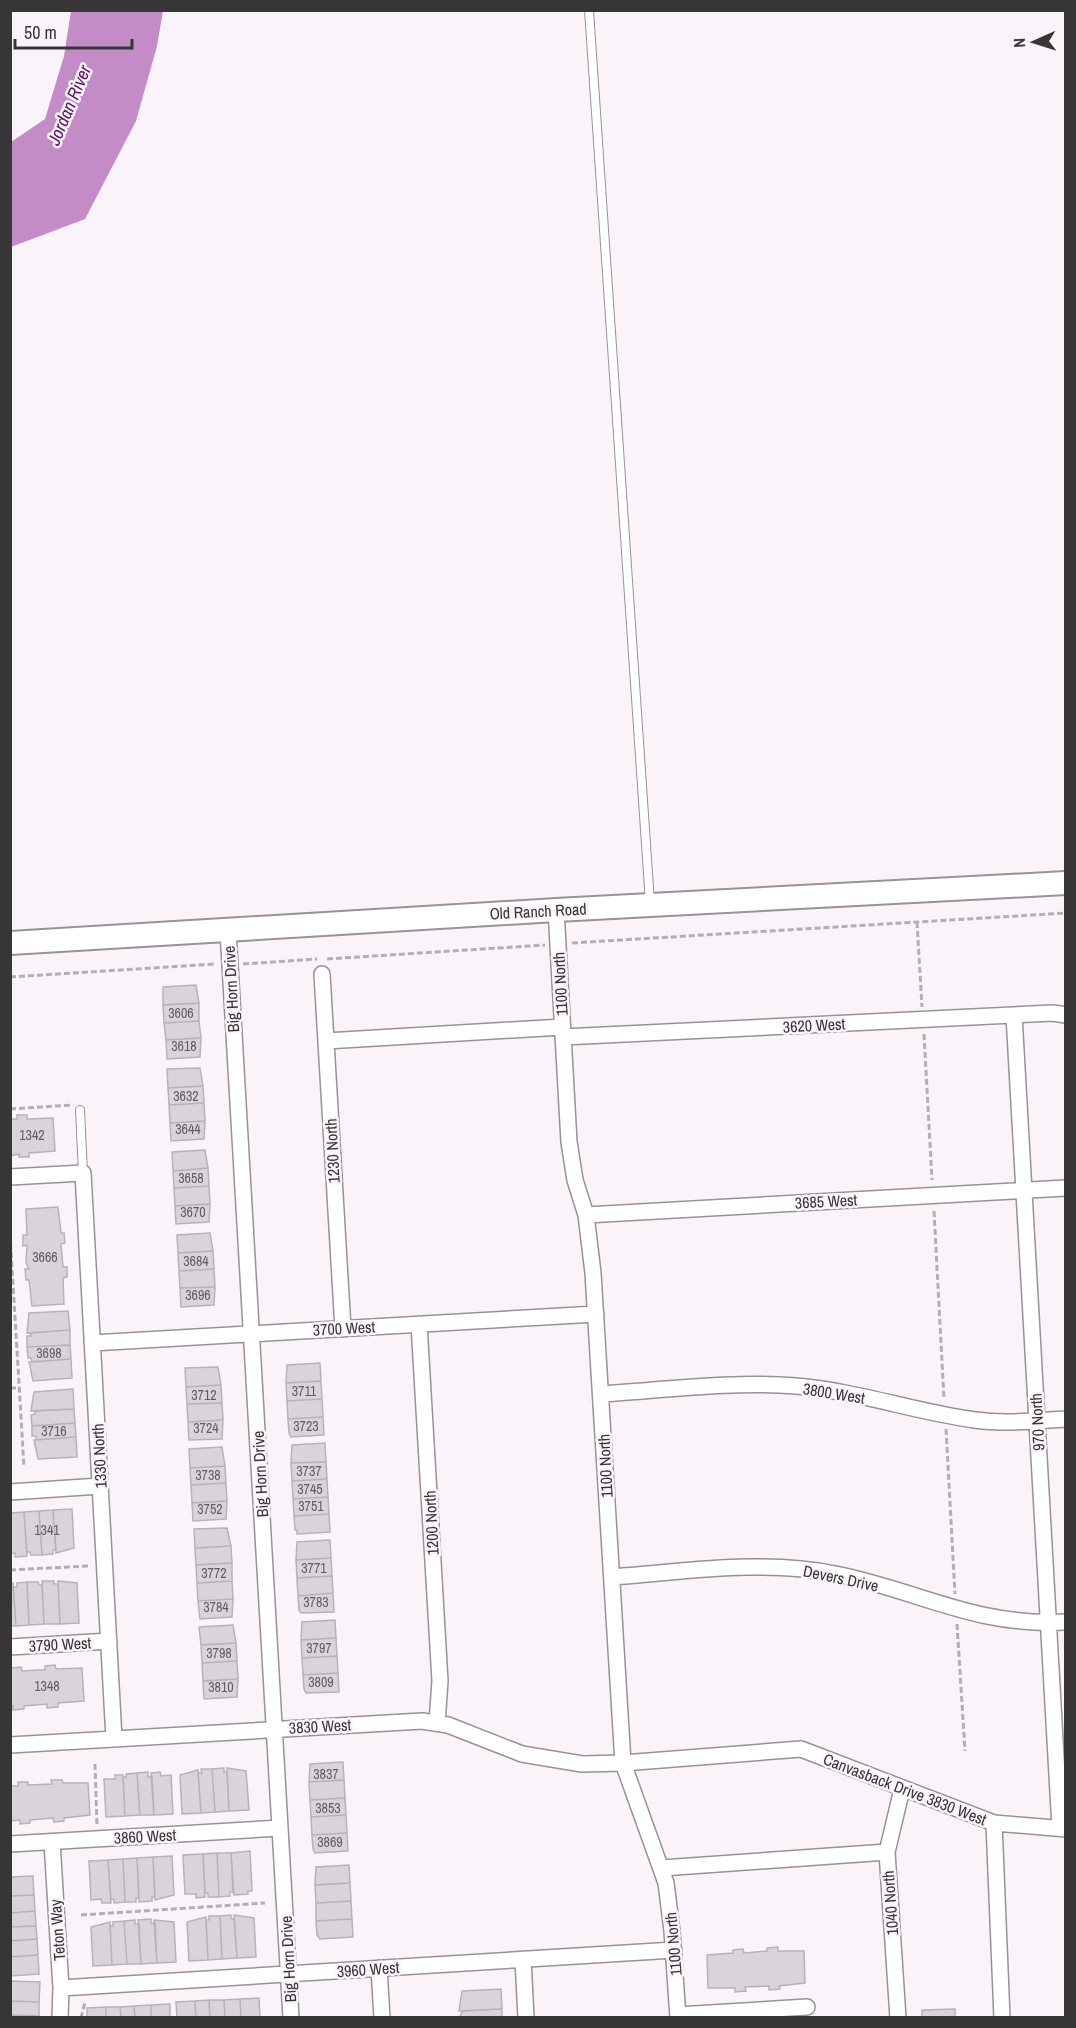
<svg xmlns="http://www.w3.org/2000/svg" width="1076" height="2028" viewBox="0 0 1076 2028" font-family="'Archivo Narrow',sans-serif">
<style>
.water{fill:#c48cc7}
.building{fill:#dad4da;stroke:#b7b2b7;stroke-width:1.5}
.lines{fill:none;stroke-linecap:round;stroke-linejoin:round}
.lane-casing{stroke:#989298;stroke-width:10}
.street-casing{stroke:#989298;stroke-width:18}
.secondary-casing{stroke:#989298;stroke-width:26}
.path{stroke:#b3aeb3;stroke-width:3;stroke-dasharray:6 3;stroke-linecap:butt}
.lane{stroke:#fff;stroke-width:8}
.street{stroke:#fff;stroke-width:15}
.secondary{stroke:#fff;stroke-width:22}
.labels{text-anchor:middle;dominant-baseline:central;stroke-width:5;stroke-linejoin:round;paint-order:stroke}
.number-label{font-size:14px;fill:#605d60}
.street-label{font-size:16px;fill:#373538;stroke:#faf4fa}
.water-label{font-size:18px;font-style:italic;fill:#5c1961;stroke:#faf4fa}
</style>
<rect width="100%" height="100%" fill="#faf4fa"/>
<path class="water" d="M71,11h92l-6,35 -21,75 -51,98 -74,28v-105l34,-23 19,-63z"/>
<path class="building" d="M196,985l3,18 -36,2v-18z
M199,1003v18l-35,2 -1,-18z
M199,1021l2,17 -35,2 -2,-17z
M201,1038l-1,19 -33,2 -1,-19z
M200,1068l3,18 -35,2 -1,-19z
M203,1086l1,17 -35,2 -1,-17z
M204,1103l1,18 -35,2 -1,-18z
M17,1115h10v4l26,-1 2,33 -26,2v4h-10v-3l-9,2v-37h7z
M205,1121l-1,18 -33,2 -1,-18z
M205,1150l3,18 -35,3 -1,-19z
M208,1168l1,18 -35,2 -1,-17z
M209,1186l1,18 -35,2 -1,-18z
M210,1204l-1,18 -33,2 -1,-18z
M58,1207l3,26h3l1,10 -4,1 2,23h4v10l-4,1 1,26 -32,2 -3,-26h-3l-1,-11h4l-3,-6 1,-18 -4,1v-11h4l-1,-26z
M210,1233l3,18 -35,2 -1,-18z
M213,1251l1,18 -35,2 -1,-18z
M214,1269l1,18 -35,1 -1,-17z
M215,1287l-1,18 -33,2 -1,-19z
M68,1311l2,19 -43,3 2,-20z
M70,1330v15l-43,2v-11h4l-1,-3z
M70,1345l1,14 -39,3 -1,-4h-3l-1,-11z
M71,1359l1,19 -39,3 -4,-19z
M320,1363l1,18 -35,2 1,-18z
M218,1367l3,18 -35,2 -1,-19z
M321,1381l1,18 -35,2 -1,-18z
M221,1385l1,18 -35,1 -1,-17z
M73,1389l1,20 -43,2 3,-19z
M322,1399l1,18 -35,2 -1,-18z
M222,1403l1,17 -35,2 -1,-18z
M74,1409l1,14 -43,3 -1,-11 4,-1v-3z
M323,1417l1,18 -33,2 -2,-4 -1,-14z
M223,1420l-1,19 -33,1 -1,-18z
M75,1423l1,14 -40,3v-4h-4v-10z
M76,1437l1,20 -39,2 -4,-19z
M325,1443l1,19 -35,1 1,-18z
M222,1447l3,19 -35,2 -1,-19z
M326,1462l1,17 -35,2 -1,-18z
M225,1466l1,17 -35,2 -1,-17z
M327,1479l1,18 -35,2 -1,-18z
M226,1483l1,18 -35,2 -1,-18z
M328,1497l1,17 -35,2 -1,-17z
M227,1501l-1,18 -33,2 -1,-18z
M72,1509l2,39 -18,5 -3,-43z
M53,1510l3,39 -3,1v4l-11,1 -3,-44z
M39,1511l3,44h-11l-1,-3h-3l-3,-40z
M24,1512l3,44 -12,1v-4h-4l-1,-40z
M329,1514l1,18 -33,2v-4h-2l-1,-14z
M227,1528l4,18 -36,2 -1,-19z
M330,1540l1,18 -35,2 1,-18z
M231,1546l1,17 -36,2 -1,-17z
M331,1558l1,18 -35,2 -1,-18z
M232,1563v18l-35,2 -1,-18z
M332,1576l1,17 -35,3 -1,-18z
M42,1581h12v3h4l2,40h-16z
M58,1581l19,2 2,40 -19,1z
M232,1581l1,18 -35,2 -1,-18z
M27,1582l2,43 -13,1 -3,-39h4v-4z
M27,1582h11l1,3h3l2,39 -15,1z
M10,1583h3l3,43h-6z
M333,1593l1,19 -33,1 -2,-3 -1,-14z
M233,1599l-1,18 -32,2 -2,-18z
M335,1620l1,18 -35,2 1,-18z
M233,1625l3,18 -35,2 -2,-18z
M336,1638l1,18 -35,2 -1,-18z
M236,1643l1,18 -35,2 -1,-18z
M337,1656l1,17 -35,2 -1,-17z
M237,1661l1,18 -35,2 -1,-18z
M55,1665l1,4 26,-1 2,33 -26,2v4l-11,1v-4l-23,2v3l-11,1v-4h-3l1,-38 10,-1 1,4 17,-1h6v-4z
M338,1673l1,19 -33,1 -2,-4 -1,-14z
M238,1679l-1,18 -33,2 -1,-18z
M343,1762l1,18 -35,2 1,-18z
M224,1768v4h3l2,39 -14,1 -3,-43z
M227,1768l19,3 3,39 -20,1z
M201,1769h11l3,43 -14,1 -3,-40h4z
M198,1770l3,43 -19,1 -2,-39z
M148,1772v5l4,-1 2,39h-14l-3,-42z
M160,1772l1,4 10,-1 2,39 -19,1 -3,-42z
M137,1773l3,42 -15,1 -2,-39h3v-3z
M115,1775h8l2,41 -19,1 -2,-38h11z
M51,1780h11l1,3h25l2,32 -26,3v3l-10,1 -1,-4 -23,2v3l-10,1v-4l-10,1v-35h8v-4h10v3l24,-1z
M344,1780l1,18 -35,2 -1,-18z
M345,1798l1,17 -35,2 -1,-17z
M346,1815l1,18 -35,2 -1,-18z
M347,1833l1,18 -33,2 -2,-4 -1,-14z
M250,1851l2,40h-4v3l-14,1 -3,-42z
M217,1853h14l2,39h-3v4l-11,1z
M217,1853l2,44h-11v-4h-3l-2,-39z
M203,1854l2,43 -9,1v-4h-11l-2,-39z
M172,1856l2,39 -19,5 -2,-43z
M153,1857l2,40h-3v4l-13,1 -2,-44z
M137,1858l2,40h-3v4h-11l-2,-43z
M123,1859l2,43 -11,1v-4h-3l-3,-39z
M108,1860l3,43h-9l-1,-4 -10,1 -2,-39z
M349,1865l1,18 -35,2 1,-18z
M33,1876l1,19 -24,1v-19z
M350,1883l1,18 -35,2 -1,-18z
M34,1895l1,16 -25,2v-17z
M351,1901l1,18 -36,2v-18z
M35,1911l1,15 -26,1v-14z
M231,1915v4h3l3,39 -15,1 -2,-43z
M234,1915l20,3 2,39 -19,1z
M209,1916h11l2,43 -14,1 -2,-40h3z
M206,1917l2,43 -19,1 -2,-39z
M151,1919v4h4l2,40 -16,1 -3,-44z
M352,1919l1,18 -33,2 -3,-4 -1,-14z
M135,1920v4h4l2,40h-14l-3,-43z
M154,1920l20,2 2,40 -19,1z
M124,1921l3,43 -15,1 -2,-39h3v-4z
M110,1922l2,43 -19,1 -2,-39z
M36,1926l1,13 -27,2v-14z
M37,1939l1,16 -28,2v-16z
M778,1947v4h26l1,32 -26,3 1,3 -11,1v-4l-24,1 1,4 -11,1v-4h-27l-1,-33 26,-2v-3l10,-1 1,4 23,-2v-3z
M38,1955l1,19 -29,2v-19z
M10,1981l30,1 -1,20 -29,-1z
M501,1989l1,20 -43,2 3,-20z
M259,1998l1,20h-19l-1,-19z
M240,1999l1,19h-16l-1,-18z
M209,2000h15l1,18h-15z
M209,2000l1,18h-14l-1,-17z
M10,2001l29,1v14l-29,-1z
M195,2001l1,17h-19l-1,-16z
M170,2004v14h-19v-13z
M151,2005v13h-16l-1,-12z
M134,2006l1,12h-14l-1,-11z
M106,2007h14l1,11h-15z
M106,2007v11h-19v-10z
M502,2009v9h-43l4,-7z
M955,2009v9h-33v-8z
M10,2015l29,1v2h-29z"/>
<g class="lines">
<g class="lane-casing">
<path id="lane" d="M589,10l61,893
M80,1110l3,63"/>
</g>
<g class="street-casing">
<path id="street" d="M556,910l13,232 6,38 11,35 7,58 30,490 43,120 6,48 6,87
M228,930l63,1088
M322,974l21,355
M1014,1015l46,813
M563,1037l490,-24 13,2
M326,1041l236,-14
M10,1177l73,-4 31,566
M586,1215l480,-27
M419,1324l21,357 -3,42
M92,1343l504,-29
M601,1394c64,-4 131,-13 195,-8 61,5 119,26 179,34 30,4 60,1 91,-1
M10,1492l90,-6
M612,1577c72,-5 150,-18 223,-3 83,16 140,53 231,48
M10,1647l99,-6
M10,1745l412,-24 26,4 74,29 60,10 41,-1 178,-14 193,74 8,195
M994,1823l72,6
M52,1842l9,146 -1,30
M10,1844l270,-16
M662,1868l225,-16
M523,1959l3,59
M379,1968l3,50
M61,1988l613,-38
M678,2015l129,-8
M898,2018l-11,-166 15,-63"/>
</g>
<g class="secondary-casing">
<path id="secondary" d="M10,943l546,-33 510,-27"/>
</g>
<path class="path" d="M917,922l5,85
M572,943l494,-30
M327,959l218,-14
M243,964l74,-5
M10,977l205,-13
M924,1034l8,146
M10,1109l62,-4
M934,1211l10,188
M10,1234l14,233
M10,1388h9
M946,1429l9,165
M10,1570l78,-4
M957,1624l8,127
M95,1764l2,62
M81,1915l184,-12
M81,2018l4,-16"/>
<use href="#lane" class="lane"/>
<use href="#street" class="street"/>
<use href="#secondary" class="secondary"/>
</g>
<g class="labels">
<g class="number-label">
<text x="181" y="1013">3606</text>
<text x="184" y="1046">3618</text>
<text x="186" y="1096">3632</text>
<text x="188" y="1129">3644</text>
<text x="32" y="1135">1342</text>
<text x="191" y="1178">3658</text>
<text x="193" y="1212">3670</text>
<text x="45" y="1257">3666</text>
<text x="196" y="1261">3684</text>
<text x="198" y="1295">3696</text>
<text x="49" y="1353">3698</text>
<text x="304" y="1391">3711</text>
<text x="204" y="1395">3712</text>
<text x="306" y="1426">3723</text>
<text x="206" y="1428">3724</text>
<text x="54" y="1431">3716</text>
<text x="309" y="1471">3737</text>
<text x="208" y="1475">3738</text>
<text x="310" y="1489">3745</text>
<text x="311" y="1506">3751</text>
<text x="210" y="1509">3752</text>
<text x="47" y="1530">1341</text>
<text x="314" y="1568">3771</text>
<text x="214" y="1573">3772</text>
<text x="316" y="1602">3783</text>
<text x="216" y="1607">3784</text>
<text x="319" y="1648">3797</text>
<text x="219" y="1653">3798</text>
<text x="321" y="1682">3809</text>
<text x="47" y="1686">1348</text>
<text x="221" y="1687">3810</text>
<text x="326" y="1774">3837</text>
<text x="328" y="1808">3853</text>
<text x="330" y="1842">3869</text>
</g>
<g class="street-label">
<text transform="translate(538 911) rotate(-3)">Old Ranch Road</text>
<text transform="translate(560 984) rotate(-93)">1100 North</text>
<text transform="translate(231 989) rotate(-93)">Big Horn Drive</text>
<text transform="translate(814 1025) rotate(-3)">3620 West</text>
<text transform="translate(332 1151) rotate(-93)">1230 North</text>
<text transform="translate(826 1201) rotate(-3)">3685 West</text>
<text transform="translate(344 1328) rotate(-3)">3700 West</text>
<text transform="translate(834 1393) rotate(9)">3800 West</text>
<text transform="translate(1037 1422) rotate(-93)">970 North</text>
<text transform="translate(99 1456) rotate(-93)">1330 North</text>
<text transform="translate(605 1466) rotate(-93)">1100 North</text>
<text transform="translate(260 1474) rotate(-93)">Big Horn Drive</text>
<text transform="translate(431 1523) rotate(-93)">1200 North</text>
<text transform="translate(841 1578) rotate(12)">Devers Drive</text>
<text transform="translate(60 1644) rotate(-3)">3790 West</text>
<text transform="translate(320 1726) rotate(-3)">3830 West</text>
<text transform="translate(905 1789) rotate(21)">Canvasback Drive 3830 West</text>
<text transform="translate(145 1836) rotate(-3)">3860 West</text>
<text transform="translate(890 1903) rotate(-94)">1040 North</text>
<text transform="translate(57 1930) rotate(-94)">Teton Way</text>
<text transform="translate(673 1944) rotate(-95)">1100 North</text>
<text transform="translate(288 1959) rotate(-93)">Big Horn Drive</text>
<text transform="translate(368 1969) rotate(-4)">3960 West</text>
</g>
<g class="water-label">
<text transform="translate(69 105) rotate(-67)">Jordan River</text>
</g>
</g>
<rect width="1076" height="2028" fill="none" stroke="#373538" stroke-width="24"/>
<g transform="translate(1034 42) rotate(267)" stroke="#faf4fa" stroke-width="4.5" paint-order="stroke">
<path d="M0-4.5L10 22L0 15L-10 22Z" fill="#373538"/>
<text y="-9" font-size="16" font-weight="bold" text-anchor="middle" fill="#373538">N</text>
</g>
<path d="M15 39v9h117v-9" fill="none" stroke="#373538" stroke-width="3"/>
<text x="24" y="39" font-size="18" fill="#373538" stroke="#faf4fa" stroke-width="4.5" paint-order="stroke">50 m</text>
</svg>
